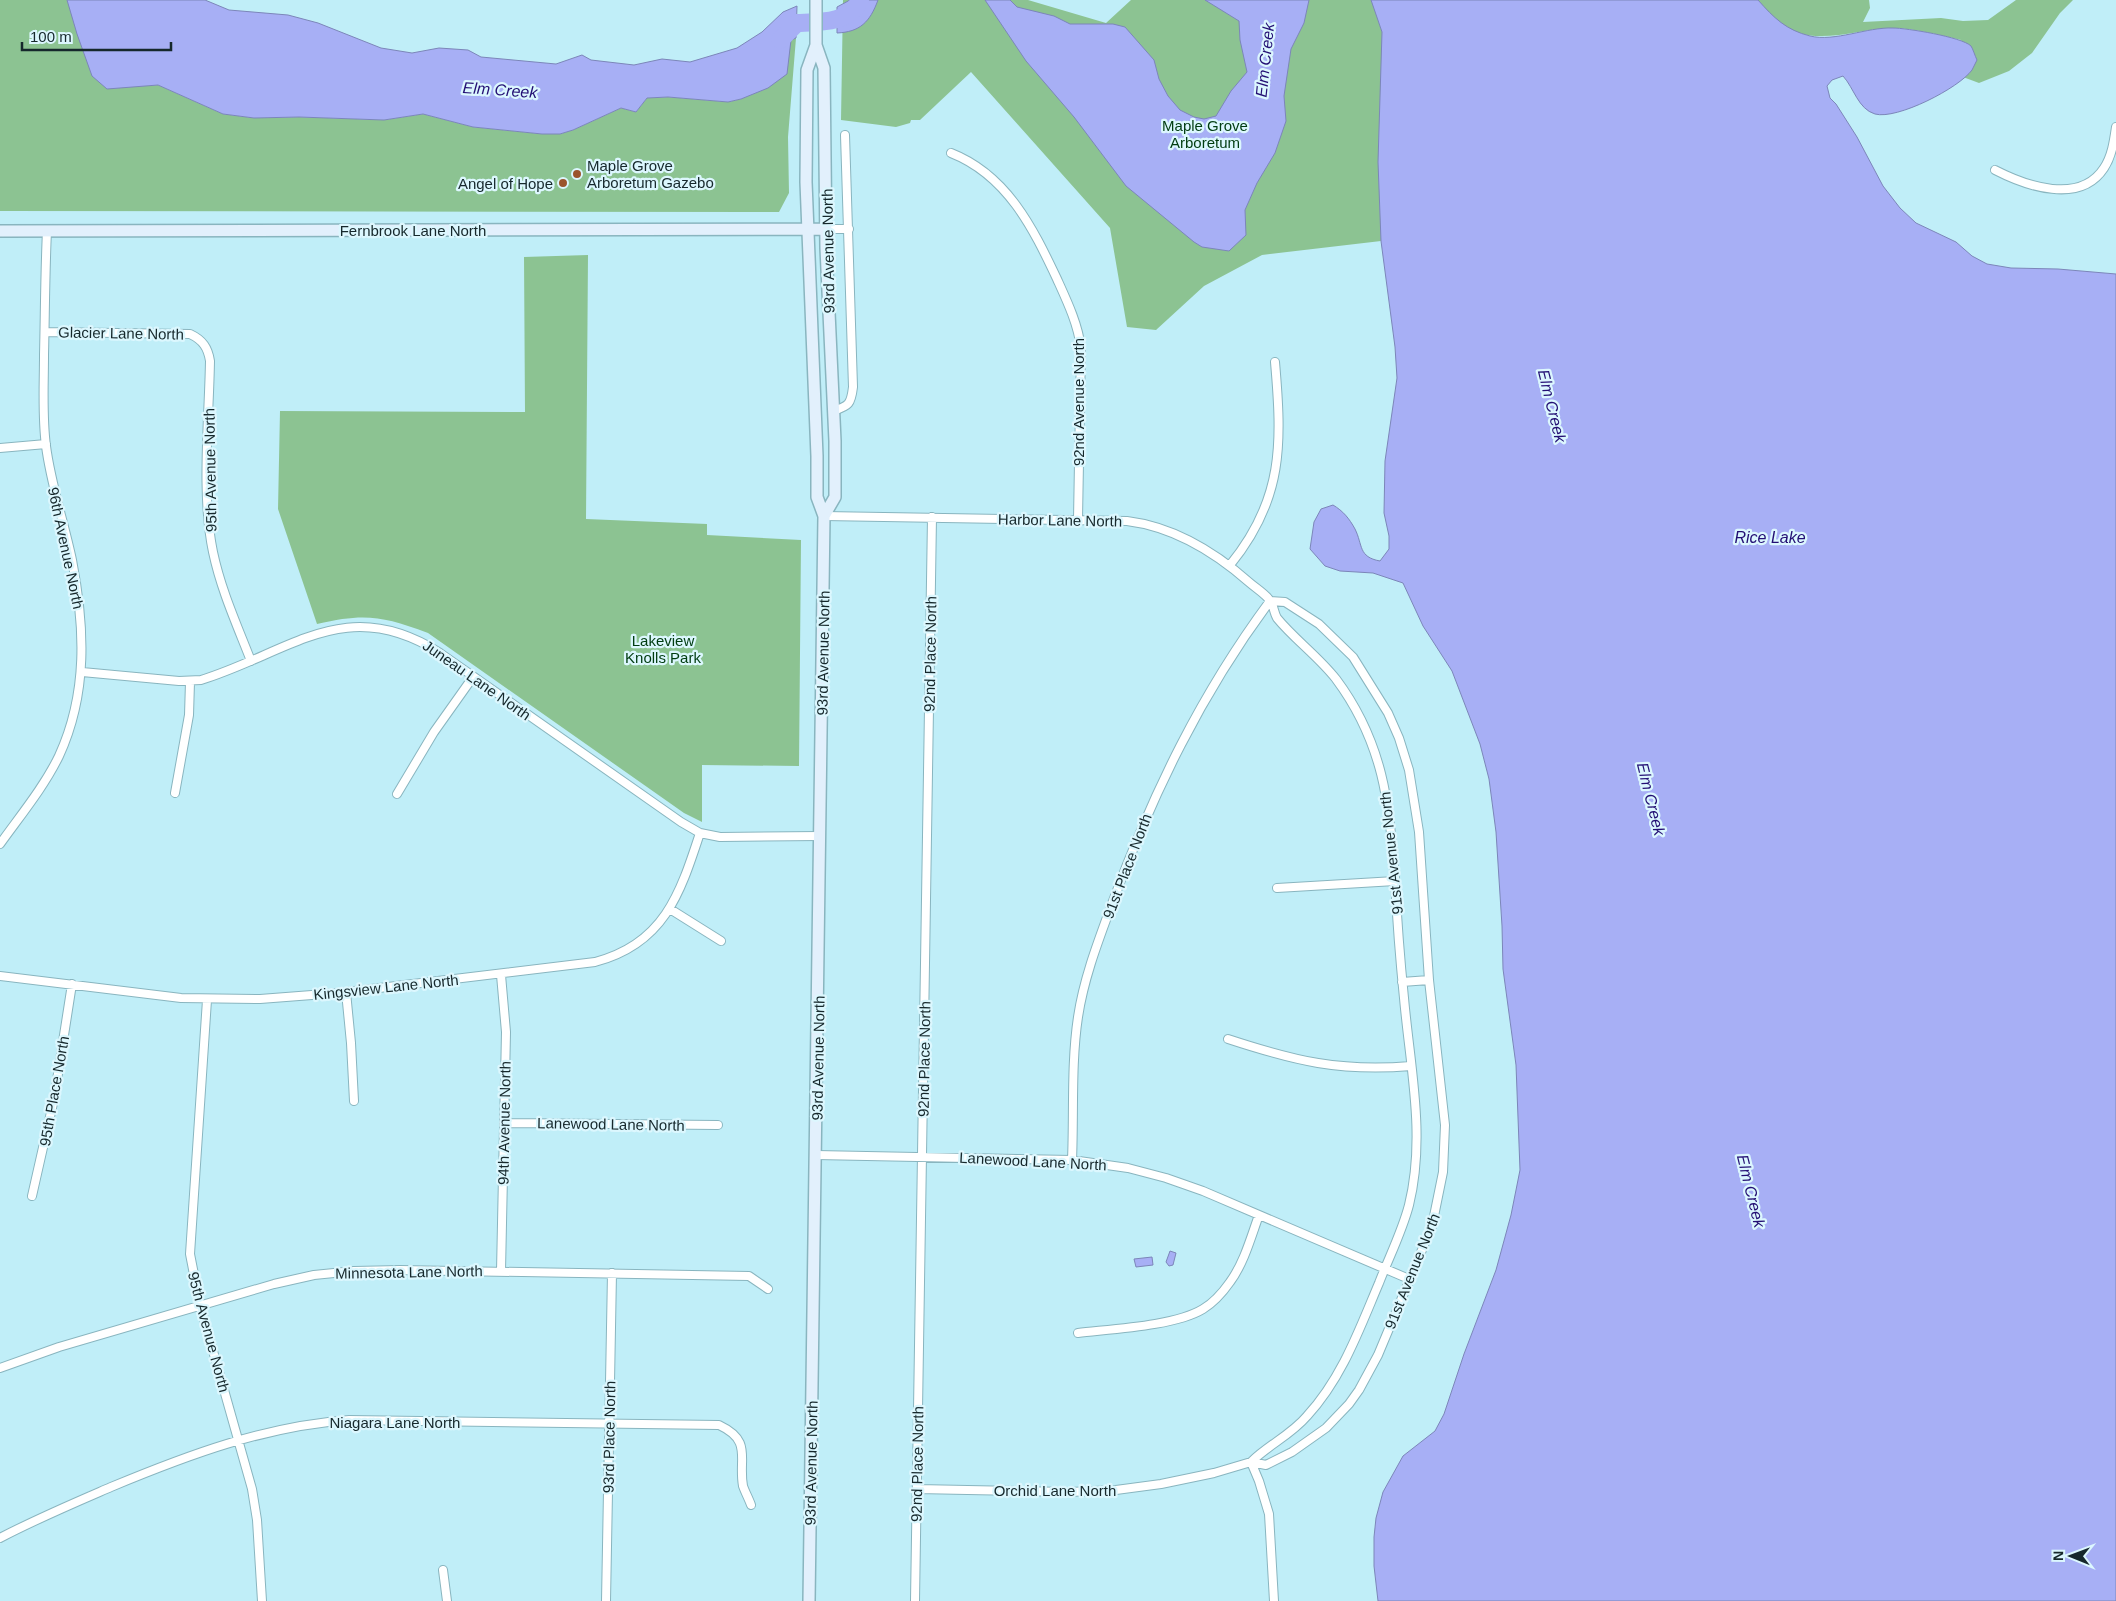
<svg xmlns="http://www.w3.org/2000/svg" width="2116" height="1601" viewBox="0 0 2116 1601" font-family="Helvetica,sans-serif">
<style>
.green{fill:#8cc392}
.water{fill:#a7aff5;stroke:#7c86b9}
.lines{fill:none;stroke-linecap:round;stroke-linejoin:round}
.river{stroke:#a7aff5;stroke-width:18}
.street-casing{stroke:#89b5bf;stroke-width:10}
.secondary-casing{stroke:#89b5bf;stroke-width:14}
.street{stroke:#fff;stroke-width:8}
.secondary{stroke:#e2f0fc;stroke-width:11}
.poi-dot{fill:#9b542c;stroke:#dcf7fe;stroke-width:2}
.labels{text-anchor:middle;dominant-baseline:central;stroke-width:4.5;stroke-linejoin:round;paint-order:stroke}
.park-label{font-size:15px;fill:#003c10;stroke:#dcf7fe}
.poi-label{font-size:15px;fill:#16282c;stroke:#dcf7fe;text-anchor:start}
.street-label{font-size:15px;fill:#16282c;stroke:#dcf7fe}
.water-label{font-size:16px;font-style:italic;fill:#230f74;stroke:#dcf7fe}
</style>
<rect width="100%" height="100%" fill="#c0eef8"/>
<path class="green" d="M0,0h67l40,88 51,-3 65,29 31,4 45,-1 85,3 39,-6 50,13 69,7h18l13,-4 48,-22 15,4 11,-14 21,-1 60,5 13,-3 12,-6 38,-54 5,-1 -8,99 1,56 -10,19 -779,-1z
M843,0h185l78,23 25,-23h255l1,110 -6,131 -119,14 -58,31 -48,44 -29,-3 -17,-99 -139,-156 -51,48h-9l-1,3 -14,4 -55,-7z
M1758,0h111l1,8 -7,14 78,-4 22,3 25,-1 28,-20h57l-13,13 -28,40 -23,18 -30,12 -16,-6 8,-6 -10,-31c-22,-5 -47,-12 -69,-12 -39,1 -83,22 -116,-8 -7,-5 -12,-13 -18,-20z
M588,255l-2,264 121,5v11l94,5 -2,226 -97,-1v57l-18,-9 -256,-180c-46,-17 -63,-20 -111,-9l-39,-115 2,-98 245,1 -1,-155z"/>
<path class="water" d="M67,0h138l24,10 59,5 30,8 63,25 31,5 27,-5 29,2 13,7 75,7 26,-9 9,5 43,5 28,-6 28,3 47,-14 25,-16 21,-20 14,-6 -1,32 -5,2 -4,34 -19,14 -27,11 -13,3 -60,-5 -21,1 -11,14 -15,-4 -48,22 -13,4h-18l-69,-7 -50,-13 -39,6 -85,-3 -45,1 -31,-4 -65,-29 -51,4 -15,-13 -15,-42z
M850,0h28c-8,22 -18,32 -41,33v-26z
M985,0h25l7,7 37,9 16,8h43l12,3 29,33 5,19 9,17 12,14 14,7 10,2 12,-3 15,-25 16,-19 -7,-32 -1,-19 -34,-21h104l-5,23 -13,26 -7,47 2,25 -11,32 -18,30 -12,27 1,25 -17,16 -27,-4 -8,-5 -68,-56 -52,-69 -48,-56z
M1371,0h387c16,18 28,30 52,36 25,6 57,-9 83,-8 13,0 69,9 78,18 2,3 4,10 6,14 -2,3 -3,7 -5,10 -13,18 -75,50 -97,44 -17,-5 -21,-26 -32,-38l-11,4 -5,6 3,12 6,6 21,33 26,49 17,22 16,15 40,19 16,14 15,8 24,4 47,1 58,5v1327h-738l-4,-35v-29l2,-19 7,-26 20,-36 32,-25 9,-17 20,-60 32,-84 15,-55 9,-45 -4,-105 -13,-96 -1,-43 -6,-94 -7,-53 -9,-35 -28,-73 -29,-45 -20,-43 -30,-10 -33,-2 -15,-5 -15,-17 4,-27 7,-13 12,-4c10,6 16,13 22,24 8,16 3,28 25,32l9,-12v-13l-5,-23 1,-52 12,-83 -2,-31 -14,-106 -3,-79 4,-130z
M1170,1251l6,2 -3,12 -4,1 -3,-4z
M1152,1257l1,8 -17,2 -2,-8z"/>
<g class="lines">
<path class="river" d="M780,40l17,-17c22,-1 52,1 63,-23"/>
<g class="street-casing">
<path id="street" d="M951,153c56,22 82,75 106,126 10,22 21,45 24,69l-3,171
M1995,170c31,16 85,35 109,-2 8,-12 10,-27 12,-41
M826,229h23
M45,332l145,2c13,6 18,14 20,27 -1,59 -9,134 3,191 8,38 24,73 38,109
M833,411c16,-5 18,-7 20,-24l-8,-252
M0,448l46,-4
M824,516l303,5c48,6 88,31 123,62 7,6 17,12 21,19 3,5 3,11 6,16 17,21 41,38 59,61 47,63 54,125 59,201 2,39 5,79 9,118 6,69 22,138 5,207 -7,27 -20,52 -30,78 -20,47 -37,95 -72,133 -16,19 -39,29 -56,46
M1230,565c54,-66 52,-122 45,-203
M82,672l97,9 22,-1c90,-28 145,-87 239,-27l241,169 19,11 20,4 101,-1
M175,793l14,-78 1,-33
M397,794l37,-62 39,-55
M0,844c20,-28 44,-57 59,-88 29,-63 26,-129 13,-196 -8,-38 -21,-75 -26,-114 -4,-30 -2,-61 -2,-91 1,-41 1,-83 3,-124
M1277,888l118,-7
M670,909l51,32
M501,975l5,57 -5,239
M0,976l181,22 79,1 78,-6 257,-31c69,-18 85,-68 105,-129
M1402,982l27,-2
M346,992l5,51 3,58
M207,1000l-17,254 10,51 52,184 5,31 5,81
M1228,1039c67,22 112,33 183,27
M504,1123l214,2
M816,1155l256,5 56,8 38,10 37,13 206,88
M1072,1160c2,-46 -1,-97 6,-143 6,-40 21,-78 35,-116 40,-108 88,-207 157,-300
M32,1196l22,-97 18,-115
M1078,1333c34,-4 97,-7 125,-24 10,-6 20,-17 27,-27 14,-19 21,-45 29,-67
M0,1368l59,-21 215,-63 40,-9 40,-4 46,-1 349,6 19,13
M1251,1462l8,19 10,33 5,87
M917,1489l152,3 47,-2 45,-6 53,-11 37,-11 15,3 26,-13 34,-24 23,-24 10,-14 19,-35 54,-129 11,-54 2,-47 -16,-145 -10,-148 -10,-62 -10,-32 -11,-25 -35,-56 -34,-33 -34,-22 -15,-1
M0,1538c36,-19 74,-35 111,-51 77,-32 154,-61 238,-67l370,5c34,16 19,33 24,61 2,6 6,13 8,19
M443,1570l4,31
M606,1601l6,-328
M915,1601l17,-1084"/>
</g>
<g class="secondary-casing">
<path id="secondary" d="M816,45l8,23 2,180 9,193v56l-11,19
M0,231l826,-2
M809,1601l15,-1085 -7,-19v-41l-11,-274 1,-112 9,-25v-45"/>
</g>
<use href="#street" class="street"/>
<use href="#secondary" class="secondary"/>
</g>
<g class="poi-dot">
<circle cx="577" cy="174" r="5"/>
<circle cx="563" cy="183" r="5"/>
</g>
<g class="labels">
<g class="park-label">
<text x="1205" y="125">Maple Grove<tspan x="1205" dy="17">Arboretum</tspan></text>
<text x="663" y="640">Lakeview<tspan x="663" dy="17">Knolls Park</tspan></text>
</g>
<g class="poi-label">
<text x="587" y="165">Maple Grove<tspan x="587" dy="17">Arboretum Gazebo</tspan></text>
<text x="553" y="183" text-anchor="end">Angel of Hope</text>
</g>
<g class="street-label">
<text x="413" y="230">Fernbrook Lane North</text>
<text transform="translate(828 251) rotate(-91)">93rd Avenue North</text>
<text transform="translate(121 333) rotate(1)">Glacier Lane North</text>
<text transform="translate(1078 402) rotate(-90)">92nd Avenue North</text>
<text transform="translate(210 470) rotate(-91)">95th Avenue North</text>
<text transform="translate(1060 520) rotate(1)">Harbor Lane North</text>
<text transform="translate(66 548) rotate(78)">96th Avenue North</text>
<text transform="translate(823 653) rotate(-89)">93rd Avenue North</text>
<text transform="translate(930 654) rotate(-89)">92nd Place North</text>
<text transform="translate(477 680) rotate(35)">Juneau Lane North</text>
<text transform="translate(1391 853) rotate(-96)">91st Avenue North</text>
<text transform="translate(1127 866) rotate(-69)">91st Place North</text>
<text transform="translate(386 987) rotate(-6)">Kingsview Lane North</text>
<text transform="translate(818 1058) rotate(-89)">93rd Avenue North</text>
<text transform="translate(924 1059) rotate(-89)">92nd Place North</text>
<text transform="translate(54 1091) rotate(-80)">95th Place North</text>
<text transform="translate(504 1123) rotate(-89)">94th Avenue North</text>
<text transform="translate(611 1124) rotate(1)">Lanewood Lane North</text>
<text transform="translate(1033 1161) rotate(3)">Lanewood Lane North</text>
<text transform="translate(1412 1271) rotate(-68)">91st Avenue North</text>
<text transform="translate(409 1272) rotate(-1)">Minnesota Lane North</text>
<text transform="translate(209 1332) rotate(75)">95th Avenue North</text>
<text x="395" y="1422">Niagara Lane North</text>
<text transform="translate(609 1437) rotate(-89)">93rd Place North</text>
<text transform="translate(811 1463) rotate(-89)">93rd Avenue North</text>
<text transform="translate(917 1464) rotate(-89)">92nd Place North</text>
<text x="1055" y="1490">Orchid Lane North</text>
</g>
<g class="water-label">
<text transform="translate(1265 60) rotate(-84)">Elm Creek</text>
<text transform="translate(500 90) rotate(4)">Elm Creek</text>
<text transform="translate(1552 406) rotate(76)">Elm Creek</text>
<text x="1770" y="537">Rice Lake</text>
<text transform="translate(1651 799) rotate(76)">Elm Creek</text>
<text transform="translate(1751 1191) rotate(76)">Elm Creek</text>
</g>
</g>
<g transform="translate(2071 1556) rotate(271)" stroke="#dcf7fe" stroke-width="4" paint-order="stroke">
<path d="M0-4L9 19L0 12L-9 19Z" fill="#16282c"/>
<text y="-8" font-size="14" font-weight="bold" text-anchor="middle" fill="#16282c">N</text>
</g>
<path d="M22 42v8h149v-8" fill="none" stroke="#16282c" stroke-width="2.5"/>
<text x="30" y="42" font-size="15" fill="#16282c" stroke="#dcf7fe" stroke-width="4" paint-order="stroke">100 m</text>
</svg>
